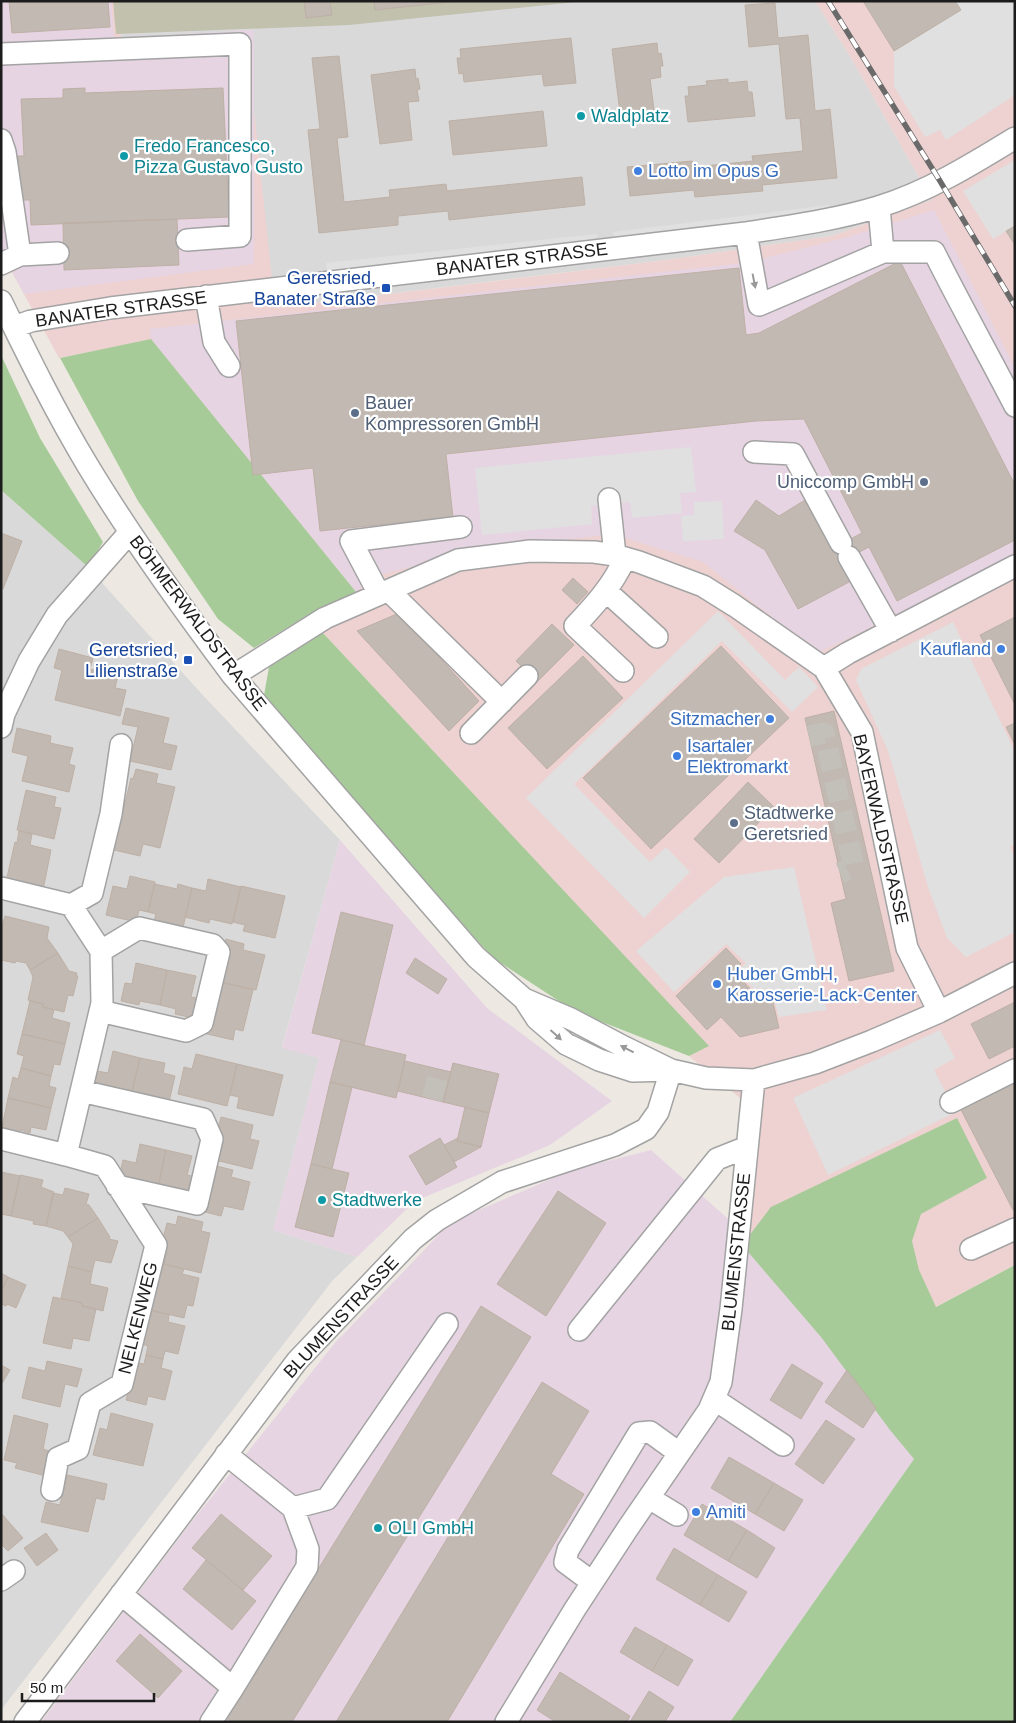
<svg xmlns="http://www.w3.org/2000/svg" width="1016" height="1723" viewBox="0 0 1016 1723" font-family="Arial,sans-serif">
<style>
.residential{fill:#dad9d9}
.commercial{fill:#edd2d1}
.industrial{fill:#e6d4e3}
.construction{fill:#c1c1ae}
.forest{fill:#a7cb98}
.parking{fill:#e0e0e0}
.building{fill:#c1b9b2;stroke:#beb0a5}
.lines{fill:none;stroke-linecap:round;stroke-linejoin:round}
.minor-tunnel{stroke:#c3c0ba;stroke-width:21;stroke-dasharray:21 11;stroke-linecap:butt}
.minor-casing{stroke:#a3a3a3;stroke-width:24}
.minor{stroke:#fff;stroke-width:21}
.rail-casing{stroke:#6a6a6a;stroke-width:5.5}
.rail{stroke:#fff;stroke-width:4;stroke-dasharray:11;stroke-linecap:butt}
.oneway{fill:#999}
.culture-dot{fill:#0f9aa8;stroke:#fff;stroke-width:2}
.shop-dot{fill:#3f7fe0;stroke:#fff;stroke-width:2}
.transit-dot{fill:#1a4fb4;stroke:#fff;stroke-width:2}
.service-dot{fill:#5c6f8a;stroke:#fff;stroke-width:2}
.labels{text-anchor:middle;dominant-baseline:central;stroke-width:4.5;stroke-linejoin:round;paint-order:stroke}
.culture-label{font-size:18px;fill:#0d838f;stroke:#fff;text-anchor:start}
.shop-label{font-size:18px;fill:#366cbe;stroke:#fff;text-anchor:start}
.street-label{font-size:18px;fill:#1c1c1c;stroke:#fff}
.transit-label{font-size:18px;fill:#164399;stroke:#fff;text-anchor:end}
.service-label{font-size:18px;fill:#4e5e75;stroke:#fff;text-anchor:start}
</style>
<rect width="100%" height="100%" fill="#ede9e2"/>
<path class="residential" d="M117,1h698l35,55 82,144 -100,36 -166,24 -392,48 -28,-272 -124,8z
M1,490l87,77 111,124 141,149 -58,207 37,11 -46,172 84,27 -24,23 -332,430z"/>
<path class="commercial" d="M1,1h116l5,43 124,-9 29,273 391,-48 166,-24 100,-36 -82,-144 -35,-55h200v1264l-148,78 -123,-111 15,-118 -70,-58 19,-10 -385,-413 -15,-18 48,-23 -205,-252 -92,18 -58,-106z"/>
<path class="industrial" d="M1,1h110l3,37 140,-8v234l-230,30 -23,-42z
M934,210l81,158v191l-198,94 -114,-91 -91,-28 -137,17 -104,26 -15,15 -205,-253 -1,-10 595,-66 103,-26z
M340,840l147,168 125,93 -62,44 -135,56 -58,56 -84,-27 46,-172 -37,-10z
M651,1150l216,193 47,116 -184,263h-689l145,-193 148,-185 117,-122 121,-52z"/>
<path class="construction" d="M113,1h473l-237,24 -233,9z"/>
<path class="forest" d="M151,339l205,253 -48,23 -54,33 -36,-29 -80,-118 -78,-143z
M1,355l39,83 63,104 -15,25 -87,-77z
M323,633l386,413 -20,10 -115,-45 -81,-53 -230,-257 6,-34z
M957,1118l30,60 -66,36 -9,27 7,29 17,37 79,-42v457h-285l184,-263 -24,-29 -69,-93 -79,-92 29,-38z"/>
<path class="parking" d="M955,1h60v94l-69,45 -6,-10 -15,7 -31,-51v-35l66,-42z
M1015,160v66l-22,13 -30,-48z
M829,205l2,11 -217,26 -1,-10z
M597,234l1,11 -271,29 -1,-11z
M691,447l5,45 -16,1 2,20 -50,5 -2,-16 -39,4 1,18 -110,11 -7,-67z
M722,501l2,38 -41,2 -2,-25 13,-1v-13z
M718,611l67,69 14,-13 19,20 -26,25 -70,-71 -148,143 76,78 16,-15 24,25 -46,46 -118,-120z
M953,622l62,130v92l-5,3 5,10v75l-49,25 -19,-19 -18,-48 -41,-139 -32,-71 5,-11z
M794,867l33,143 -48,7 -6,-21 -11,1 -25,-25 9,-9 -20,-19 -52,48 -38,-41 88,-74z
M940,1030l15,28 -21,12 22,42 -128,63 -35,-77z"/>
<path class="building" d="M9,1h99l2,26 -98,6z
M304,1h26l2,14 -26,3z
M374,1h85l-84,9z
M863,1h92l6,9 -67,41z
M775,3l3,35 30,-3 7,76 15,-2 7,69 -75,7 1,6 -68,6 -1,-7 -64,6 -3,-29 65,-6 1,6 11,-1 49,-5 -1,-5 51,-5 -3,-33 -14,1 -7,-75 -30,3 -4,-42z
M571,38l5,45 -32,3 -2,-12 -78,8 -1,-9 -4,1 -2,-16h4l-1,-9z
M657,43l1,11 3,-1 2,13h-3l1,11 -11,2 5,38 -34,4 -9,-72z
M339,56l9,81 -11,1 7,64 46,-5 -1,-7 57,-6 1,7 135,-14 3,28 -136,15 -1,-9 -50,5v9l-79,8 -11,-103 12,-1 -8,-71z
M415,69l1,10 2,-1 2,11 -3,1 2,11 -11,1 4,38 -32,4 -9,-69z
M728,79v4l19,-2 1,11h4l3,24 -67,6 -3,-26h4l-1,-9 19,-2 -1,-4z
M85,88v5l138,-5 6,129 -198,8 -1,-25h-11l-1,-44h6l-3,-57 42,-1v-9z
M543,111l4,35 -94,9 -4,-34z
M177,219l2,46 -115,5 -1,-47z
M1015,226v19l-9,-14z
M900,261l115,224v55l-118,61 -28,-54 -29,15 11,19 -53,28 -33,-59 -31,-19 22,-31 23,16 26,-16 28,48 29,-15 -58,-114 -48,2 -310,33 7,63 -133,14 -7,-63 -60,7 -17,-154 503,-53 7,67 13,-2z
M1,533l21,8 -19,48 -2,-1z
M573,578l15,14 -11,12 -15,-14z
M399,613l80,88 -30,30 -92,-100z
M1015,617v88l-35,-70z
M552,624l22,21 -37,37 -21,-21z
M721,646l68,72 -138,131 -68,-71z
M59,649l34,9 -3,11 28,7 -3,12 11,2 -6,26 -65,-16 7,-30 -8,-2z
M583,656l40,42 -76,71 -39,-41z
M126,708l43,10 -6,25 14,3 -6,24 -41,-9 8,-34 -16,-3z
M834,711l60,260 -45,10 -18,-78 15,-4 -41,-181z
M1015,723v22l-9,-18z
M17,728l34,8 -1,7 23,5 -4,16 6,2 -6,26 -47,-11 6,-25 -16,-4z
M136,769l22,5 -2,9 19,4 -15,61 -17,-4 -3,12 -26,-6 17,-72 2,1z
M748,782l26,25 -55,56 -25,-24z
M26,790l30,7 -2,10 7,1 -7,31 -37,-9z
M19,831l13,3 -2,11 21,5 -8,40 -37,-8 9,-40 2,1z
M130,876l25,6 -7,30 -9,-2 -3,12 -30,-7 7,-29 14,3z
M208,879l33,8 -9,37 -22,-5 -1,4 -24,-6 7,-29 14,3z
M155,884l22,5 1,-5 14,4 -10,44 -29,-7 3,-11 -8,-2z
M241,886l44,10 -10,42 -32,-7 2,-6 -12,-3z
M341,912l52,13 -29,120 -52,-12z
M5,916l44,11 -2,11 11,15 -28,17 -4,-7 -10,-2 -1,2 -14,-3v-29z
M226,939l18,5 -1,6 22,5 -9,35 -40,-9z
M726,948l15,16 -8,7 28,29 11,-2 7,30 -39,9 -19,-20 -14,13 -31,-34z
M58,953l11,18 8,2 -1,3h2l-5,20 -5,-1 -4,17 -21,-5v-3l-15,-4 5,-23 -3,-7z
M415,958l32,21 -9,15 -32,-21z
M136,963l31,7 -7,35 -20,-4 -1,4 -18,-4 4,-18 7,1z
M167,970l29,6 -5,21 11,2 -5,20 -22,-5 1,-5 -16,-4z
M216,981l37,9 -10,41 -8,-2 -2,11 -30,-7z
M30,1001l13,3v3l11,3 -2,8 18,5 -5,21 -43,-10z
M1015,1002v44l-26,13 -18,-35z
M22,1034l43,10 -5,21 -6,-1 -3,12 -30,-8 3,-12 -7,-2z
M341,1040l65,15 -10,43 -66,-16z
M113,1051l27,7 -9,37 -38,-6 4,-18 11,2z
M196,1054l41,10 -10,42 -49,-12 6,-27 8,2z
M140,1058l25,5 -2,10 12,3 -7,30 -37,-11z
M405,1061l46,11 -8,30 -45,-11z
M453,1063l46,11 -10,39 -46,-11z
M237,1064l46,11 -10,41 -36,-8 2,-11 -9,-2z
M21,1068l30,8 -2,10 7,2 -5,20 -43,-10 5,-21 5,2z
M1011,1079l4,9v121l-2,1 -54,-104z
M330,1082l22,5 -20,82 -21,-5z
M8,1098l43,10 -5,22 -15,-3 -1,6 -10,-3 -1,6 -18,-4z
M465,1107l24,6 -8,34 -24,-6z
M221,1117l32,8 -3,14 9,2 -7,28 -41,-10z
M440,1138l17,29 -31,18 -17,-29z
M458,1138l-1,3 24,6 -27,15 -10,-17z
M140,1144l26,6 -8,37 -39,-9 4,-18 13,3z
M166,1150l26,6 -5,19 13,3 -4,18 -38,-9z
M311,1164l38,9 -16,64 -38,-10z
M212,1165l21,5 -2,7 19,5 -7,28 -19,-4 -3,10 -20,-5z
M1,1172l19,4 -9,40 -10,-2z
M20,1175l23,5 -2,7 13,5 -8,34 -13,-2 1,-3 -23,-5z
M65,1188l24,6 -3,10 3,1 9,13 -30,19 -5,-6 -17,-5 7,-33 10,2z
M558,1191l48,32 -60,93 -49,-32z
M178,1216l25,6 -2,9 9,2 -9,40 -37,-9 2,-9 -7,-1 8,-31 9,2z
M98,1218l12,19 -1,2 9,2 -7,22 -16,-3 -3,12 -24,-6 5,-22 -5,-7z
M164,1264l20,5 -2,5 17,4 -6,28 -6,-1 -3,13 -34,-8 6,-42 6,2z
M68,1266l24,6 -2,12 18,4 -5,23 -21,-5v-3l-21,-5z
M1,1273l7,4 -7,15z
M8,1277l18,8 -10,23 -9,-4 -1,2 -5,-2v-12z
M53,1297l29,6v3l14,3 -7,32 -16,-3 -2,11 -28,-6z
M481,1306l50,31 -239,385h-61l-5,-4z
M150,1310l19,5 -1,7 17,4 -7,28 -13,-3 -2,8 -17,-4 2,-9 -6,-2z
M146,1355l17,4 -2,9 11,3 -7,29 -17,-4 -2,9 -20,-5 11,-37 7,1z
M47,1361l35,8 -5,18 -12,-3 -5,23 -38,-9 7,-31 16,4z
M792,1364l31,19 -22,36 -31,-19z
M1,1365l9,5 -9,15z
M847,1370l29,38 -13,20 -38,-26z
M542,1382l47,29 -38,63 33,20 -137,228h-111z
M111,1413l42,11 -10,42 -50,-11 7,-27 7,2z
M14,1415l34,9 -5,25 9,3 -6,24 -31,-8 2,-5 -13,-3z
M826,1420l29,19 -32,45 -28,-20z
M729,1457l45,26 -19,31 -44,-26z
M67,1475l40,9 -3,16 -8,-2 -8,34 -47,-10 5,-20 14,3z
M774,1483l29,17 -19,31 -29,-17z
M702,1504l45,26 -19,31 -44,-26z
M1,1513l22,25 -15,13 -7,-7z
M221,1514l51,42 -29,34 -51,-42z
M747,1530l28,18 -18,30 -29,-17z
M46,1533l12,17 -21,16 -13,-18z
M674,1548l44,27 -18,30 -44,-26z
M206,1560l50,41 -24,29 -49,-41z
M718,1575l29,17 -18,30 -29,-17z
M635,1627l32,18 -15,26 -32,-19z
M140,1634l42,37 -24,27 -42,-37z
M667,1645l26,15 -15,26 -26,-15z
M560,1672l70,44 -3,6h-71l-19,-12z
M649,1691l25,16 -9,15h-35z"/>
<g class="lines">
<path class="minor-tunnel" d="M809,736l15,-3 30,134 -14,6
M432,1099l8,-30"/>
<g class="minor-casing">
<path id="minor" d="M1,54l239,-10v192l-53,4
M1,140l4,12 15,103 38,-2
M746,233l13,72 124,-53 -4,-45
M883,252h51c26,52 54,102 81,154
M1,264l19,-9
M206,296l8,46 15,24
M1,301c27,55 55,112 87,165 44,73 94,142 145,210l243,281 48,42 13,20 29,25 33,16 34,11 38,-1
M14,327l17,-6 79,-13 636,-75c44,-7 89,-13 132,-26 49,-15 93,-42 137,-69
M754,452l39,2 48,89
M609,499l6,56
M849,557l42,74
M389,591l113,111
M606,591l51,46
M379,594l-28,-53 110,-14
M824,668l24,-15 167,-87
M623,671l-48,-45c20,-21 38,-41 50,-68
M233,676l92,-58 133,-58 72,-9 64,1 21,3 24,7 64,24 32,20 89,62 38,64 45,216 32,64
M1,727l3,-13 25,-53 28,-46 73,-83
M471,733l56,-57
M1,888l70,17 30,46 1,52 -36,152 -65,-16
M71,905l21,-12 19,-79 10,-69
M524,999l47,20 53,28 47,23 35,8 48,2 61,-17 57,-22 67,-29 76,-39
M100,1011l86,20 16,-8 17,-71 -6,-7 -74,-17 -38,23
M81,1091l122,28 9,20 -15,65 -80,-18
M951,1102l64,-32
M971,1249l44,-20
M579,1330l138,-171 30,-12
M714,1399l69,46
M226,1454l67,54 34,-9 120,-175
M52,1490l6,-32 20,-9 12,-46 32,-19 34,-139 -51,-79 -39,-11
M649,1498l28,17
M1,1580l13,-9
M592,1582l-27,-20 3,-12 71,-117 11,-1 29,21
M121,1594l112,94 -22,34
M233,1688l74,-121 1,-18 -15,-41
M25,1722l272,-361 116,-122 24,-19 65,-38 113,-37 31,-16 12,-17 13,-42
M506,1722l69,-113 53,-81 81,-118 12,-28 10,-73 23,-229"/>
</g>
<use href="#minor" class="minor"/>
<g class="rail-casing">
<path id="rail" d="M828,1l112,180 75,125"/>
</g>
<use href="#rail" class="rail"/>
</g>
<defs><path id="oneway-solid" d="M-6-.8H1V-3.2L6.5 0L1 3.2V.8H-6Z" transform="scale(1.25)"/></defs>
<g class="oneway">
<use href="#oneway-solid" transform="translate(754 281) rotate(79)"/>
<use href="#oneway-solid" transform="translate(556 1035) rotate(42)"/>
<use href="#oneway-solid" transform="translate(627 1049) rotate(-153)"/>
</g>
<g class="culture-dot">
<circle cx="581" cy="116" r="5"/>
<circle cx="124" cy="156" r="5"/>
<circle cx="322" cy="1200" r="5"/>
<circle cx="378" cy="1528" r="5"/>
</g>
<g class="shop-dot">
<circle cx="638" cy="171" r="5"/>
<circle cx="1001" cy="649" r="5"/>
<circle cx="770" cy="719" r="5"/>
<circle cx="677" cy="756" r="5"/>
<circle cx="717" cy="984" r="5"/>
<circle cx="696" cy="1512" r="5"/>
</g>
<g class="transit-dot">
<rect x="381" y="283" width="10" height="10" rx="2.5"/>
<rect x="183" y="655" width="10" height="10" rx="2.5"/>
</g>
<g class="service-dot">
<circle cx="355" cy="413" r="5"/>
<circle cx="924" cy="482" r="5"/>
<circle cx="734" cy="823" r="5"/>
</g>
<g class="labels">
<g class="culture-label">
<text x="591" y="116">Waldplatz</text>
<text x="134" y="146">Fredo Francesco,<tspan x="134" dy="21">Pizza Gustavo Gusto</tspan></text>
<text x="332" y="1200">Stadtwerke</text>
<text x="388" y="1528">OLI GmbH</text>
</g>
<g class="shop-label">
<text x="648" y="171">Lotto im Opus G</text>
<text x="991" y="649" text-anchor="end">Kaufland</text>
<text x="760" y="719" text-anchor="end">Sitzmacher</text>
<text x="687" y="746">Isartaler<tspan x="687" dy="21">Elektromarkt</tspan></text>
<text x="727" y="974">Huber GmbH,<tspan x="727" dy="21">Karosserie-Lack-Center</tspan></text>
<text x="706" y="1512">Amiti</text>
</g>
<g class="street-label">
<text transform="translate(522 259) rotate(-7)">BANATER STRASSE</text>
<text transform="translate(121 309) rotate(-8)">BANATER STRASSE</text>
<text transform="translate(198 623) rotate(53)">BÖHMERWALDSTRASSE</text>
<text transform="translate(881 829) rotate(77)">BAYERWALDSTRASSE</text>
<text transform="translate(736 1252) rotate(-84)">BLUMENSTRASSE</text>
<text transform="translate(341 1317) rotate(-47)">BLUMENSTRASSE</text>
<text transform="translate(138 1318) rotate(-76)">NELKENWEG</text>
</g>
<g class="transit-label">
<text x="376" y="278">Geretsried,<tspan x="376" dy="21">Banater Straße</tspan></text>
<text x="178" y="650">Geretsried,<tspan x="178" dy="21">Lilienstraße</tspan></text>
</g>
<g class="service-label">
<text x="365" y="403">Bauer<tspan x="365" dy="21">Kompressoren GmbH</tspan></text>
<text x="914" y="482" text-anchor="end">Uniccomp GmbH</text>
<text x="744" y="813">Stadtwerke<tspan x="744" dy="21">Geretsried</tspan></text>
</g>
</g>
<rect width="1016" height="1723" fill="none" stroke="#1c1c1c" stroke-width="5"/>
<path d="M22 1693v8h132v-8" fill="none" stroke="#1c1c1c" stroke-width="2.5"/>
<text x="30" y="1693" font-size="15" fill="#1c1c1c" stroke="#ffffff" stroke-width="4" paint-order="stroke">50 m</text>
</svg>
